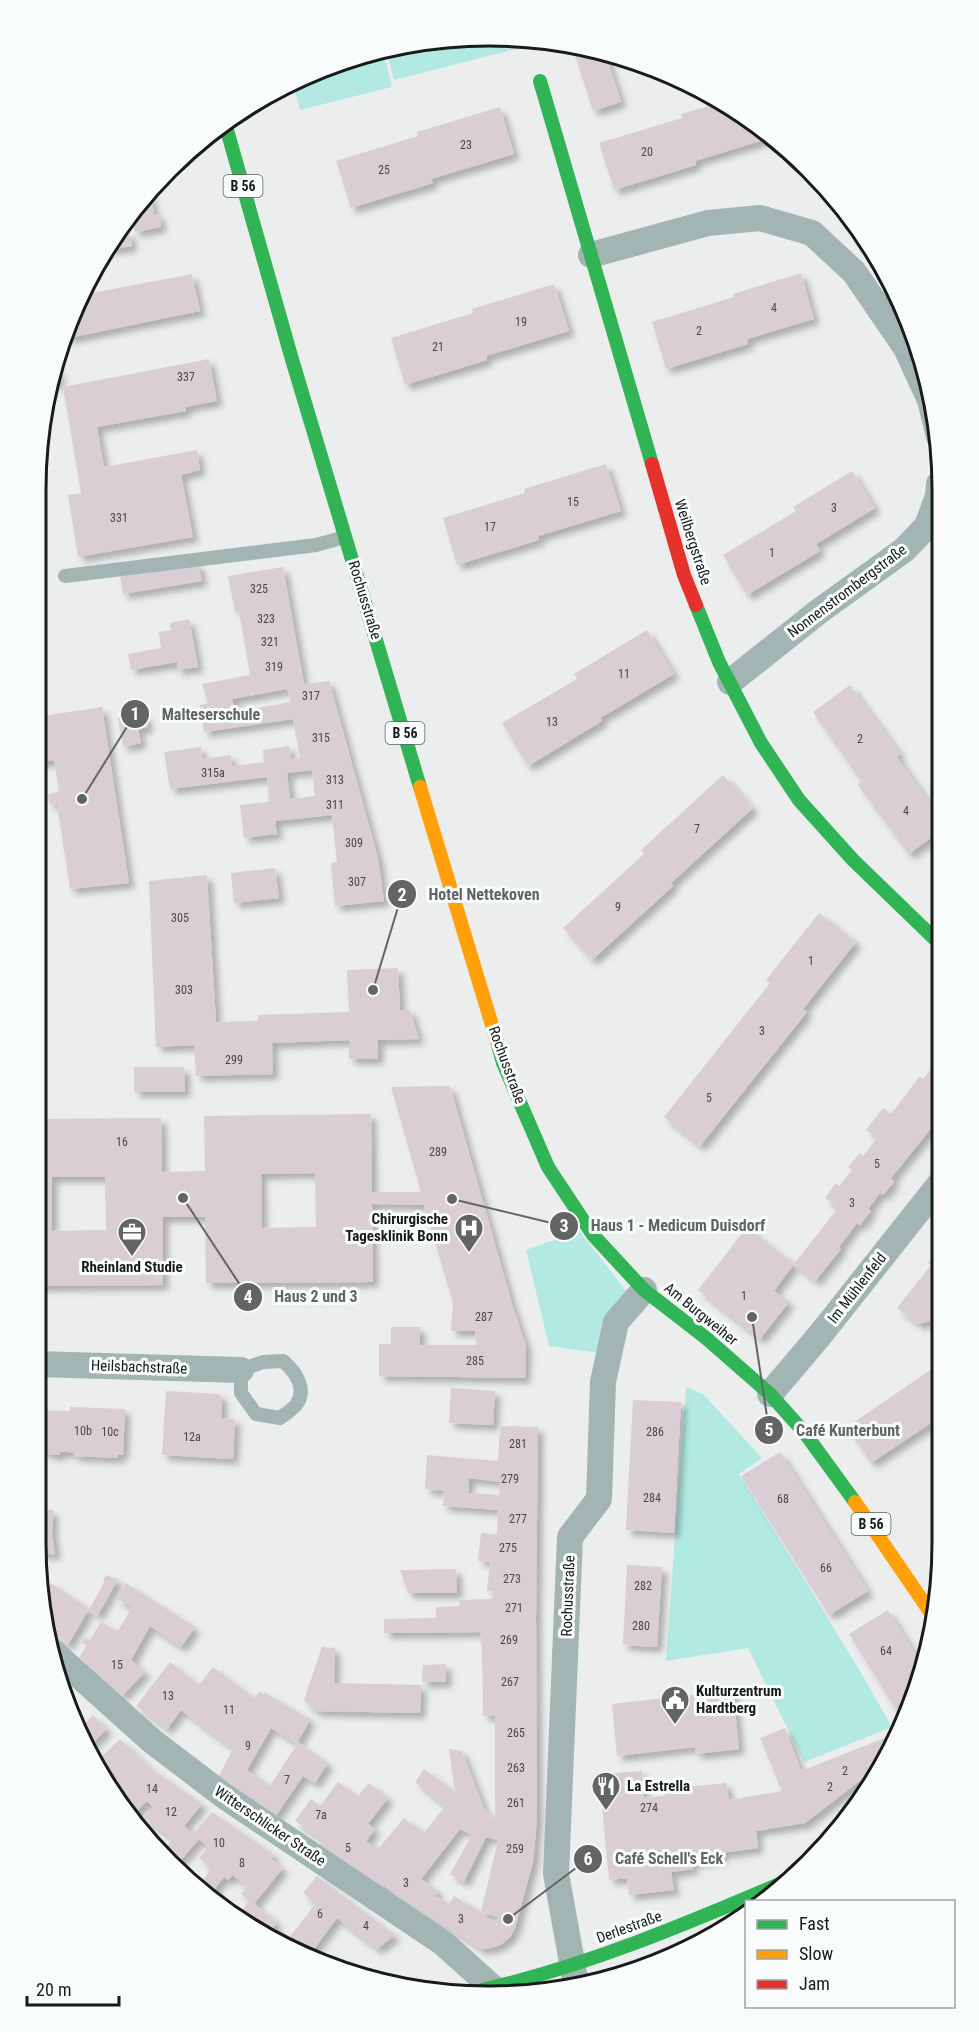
<svg xmlns="http://www.w3.org/2000/svg" width="979" height="2032" viewBox="0 0 979 2032" font-family="'Roboto Condensed',sans-serif">
<style>
.green{fill:#b2eae3}
.building{fill:#dacdd4;fill-rule:evenodd;filter:url(#shadow)}
.lines{fill:none;stroke-linecap:round;stroke-linejoin:round}
.lane{stroke:#a2b5b2;stroke-width:14}
.street{stroke:#a2b5b2;stroke-width:26}
.fast{stroke:#30b455;stroke-width:14}
.slow{stroke:#ff9f0a;stroke-width:14}
.jam{stroke:#e5322d;stroke-width:14}
.labels{text-anchor:middle;dominant-baseline:central;stroke-width:6;stroke-linejoin:round;paint-order:stroke}
.number-label{font-size:12px;fill:#494848}
.shield{fill:#f8fcfc;stroke:#5c5e5e;stroke-width:1.5}
.shield-label{font-size:14px;font-weight:bold;fill:#191b1a}
.street-label{font-size:15px;fill:#191b1a;stroke:#f8fcfc}
.poi-label{font-size:15px;font-weight:bold;fill:#191b1a;stroke:#f8fcfc;text-anchor:start}
.rim{fill:none;stroke:#191b1a;stroke-width:3}
.leader{fill:none;stroke:#636564;stroke-width:2}
.callout-dot{fill:#636564;stroke:#f8fcfc;stroke-width:2}
.mark-label{font-size:18px;text-anchor:middle;font-weight:bold;fill:#fff}
.callout-label{font-size:16px;text-anchor:middle;font-weight:bold;fill:#636564;stroke:#f8fcfc;stroke-width:6;stroke-linejoin:round;paint-order:stroke}
</style>
<defs>
<filter id="shadow"><feDropShadow dx="5.5" dy="5.5" stdDeviation="3" flood-color="#0004"/></filter>
</defs>
<rect width="100%" height="100%" fill="#eceeed"/>
<path class="green" d="M490,36l48,5 1,2 -145,37 -8,-31 15,-4z
M383,50l9,37 -92,23 -7,-27 23,-13z
M579,1231l49,62 -29,60 -50,-7 -23,-96z
M686,1387l17,7 59,64 -23,16 118,192 35,61 -88,35 -56,-114 -82,13z"/>
<path class="building" d="M589,48l16,5 16,49 -28,9 -19,-59z
M719,103l47,27 7,7 -78,24 1,4 -82,25 -15,-47 83,-25 -1,-4z
M500,107l14,47 -83,25 2,4 -82,25 -15,-47 82,-25 -1,-4z
M150,192l4,23 5,-1 2,13 -26,5 -2,-14 -6,1z
M129,232l3,14 -26,4 9,-15z
M801,273l13,46 -67,20 1,5 -82,25 -14,-47 82,-25 -1,-3z
M192,274l8,37 -136,28 7,-23 11,-21z
M554,284l15,47 -83,25 1,4 -82,25 -14,-47 82,-25 -1,-4z
M209,359l8,42 -32,6 1,4 -89,16 7,40 93,-17 3,20 -19,5 12,62 -115,20 -10,-62 13,-2 -18,-106z
M57,362l3,21 -10,2z
M606,464l15,47 -83,25 1,4 -82,25 -14,-47 82,-25 -1,-4z
M852,471l23,37 -59,36 4,7 -73,44 -24,-40 73,-44 -3,-4z
M198,563l4,18 -79,13 -3,-18z
M283,567l21,117 25,-3 49,177 6,43 -49,5 -4,-43 6,-1 -5,-47 -57,6 2,13 -33,4 -4,-33 29,-3 -2,-25 -97,12 -6,-37 37,-5 1,12 29,-4 1,11 32,-4 -1,-12 26,-4 2,13 9,-1 -7,-39 -89,13 -4,-27 8,-2 -6,-19 48,-9 -11,-64 -4,1 -7,-36zM287,689l4,13 -56,10 -3,-13zM312,770l3,26 -25,3 -3,-26z
M189,619l9,48 -21,3v-8l-46,8 -3,-16 33,-6 -2,-16 12,-2 -1,-7z
M647,630l27,44 -74,44 2,3 -74,45 -26,-43 75,-44 -3,-5z
M850,685l50,69 -3,3 43,61v13l-31,23 -51,-69 3,-4 -48,-69z
M102,707l27,176 -59,6 -13,-84 -8,-1 -1,-9 11,-4 -5,-31 -18,3v-46z
M145,714l3,13 -10,2 3,14 -18,4 -5,-29z
M723,775l30,33 -82,75 2,3 -81,74 -29,-32 81,-74 -3,-4z
M275,868l4,30 -45,5 -3,-30z
M207,875l9,147 42,-1v-6l91,-3 -2,-42 51,-2 2,42h10l9,29 -41,1v19h-29v-19l-77,3 1,31 -77,2 -2,-31 -38,2 -7,-166z
M819,913l37,29 -53,67 4,3 -107,134 -36,-29 106,-134 -4,-3z
M941,1050v66l-50,62 3,4 -11,13 -3,-2 -12,16 3,2 -11,14 -3,-2 -18,24 2,2 -26,32 -21,-17 44,-56 -13,-10 11,-15 3,3 13,-16 -4,-3 12,-14 3,3 14,-18 -11,-8 17,-22 8,6 29,-38 3,3 13,-16 -3,-3z
M134,1067h50l1,25h-51z
M450,1086l62,218 14,42 -1,32 -146,-2v-32h12v-17h29v18h56l-1,-14h-24l2,-28 -29,-98 -52,-1 1,78 -167,1 -1,-66h-42v68l-127,1v-167l125,-1 1,54 43,-1 -1,-55 167,-2 1,78h49l-30,-105zM315,1173l1,54 -54,1 -1,-54zM52,1177h53l1,53 -54,1z
M747,1227l47,37 -20,27 15,11 -29,37 -62,-49z
M939,1249l3,2v59l-8,10 -16,4 -21,-16 34,-43 -3,-2z
M942,1362l1,53 -72,48 -24,-36z
M451,1388l44,3 -2,34 -44,-2z
M166,1391l53,3 3,4 -1,20 14,1 -2,40 -71,-4z
M633,1400l48,2 -7,131 -48,-3z
M70,1407l55,2 -2,46 -6,-1 1,4 -44,-2v-3l-6,-1h-8v3l-14,-1v-3l-10,-1v-40l34,1z
M500,1426l38,1 -2,190 1,203 -4,42 -18,66 -5,9 -8,7 -10,4 -11,1 -97,-63 -2,3 -64,-42 5,-6 -28,-20 16,-22 9,7 18,-24 20,14 11,-13 19,15 -20,26 7,5 -9,12 12,8 26,-31 20,15 21,-27 -30,-24 9,-13 31,23 -6,-43 13,2 23,60 10,8v-103h-12l-1,-68 -2,-16 -96,1v-14l52,-1v-11l24,-1 -1,-6 33,-1 1,-8h-6l3,-29 -12,-1 3,-28 16,1 1,-24 -55,-4 1,-15 -19,-2 2,-34 71,6zM469,1478l31,4 -1,13 -31,-2zM460,1829l12,6 -22,39 14,8 22,-45 12,3 -17,72 17,5 -2,4 -12,-4 2,-2 -5,-3 -2,-1 -25,-15 -5,8 -14,-8 3,-5 -17,-12z
M780,1452l88,139 -39,24 -88,-139z
M36,1509l17,1 -1,21 3,24 -17,-3z
M627,1565l35,2 -5,80 -34,-2z
M456,1569l1,24h-49l-8,-23z
M105,1575l13,4 -21,37 -8,-7 14,-24z
M51,1583l38,26 -21,36 -17,-12 -7,-40z
M126,1583l69,44 -14,20 -31,-21 -19,34 14,12 -23,24 -43,-39 8,-12 -5,-2 3,-6 5,3 11,-18 17,9 14,-24 -15,-8z
M888,1610l35,57 -8,27 -21,13 -45,-73z
M322,1647l13,1 -1,35 87,2 -1,28 -104,-2 -12,-11z
M170,1662l29,23 14,-18 41,31 6,-7 3,3 1,-2 46,27 -12,23 30,21 -13,20 -12,-7 -28,41 -57,-39 15,-29 -52,-39 -14,19 -31,-23zM271,1728l26,16 -27,42 -23,-16z
M446,1664v18h-24l1,-17z
M733,1690l6,59 -43,5 -1,-7 -78,9 -5,-52z
M93,1715l14,14 -16,16 -10,-18z
M785,1728l16,43 96,-38 2,1 -16,29 -78,60 -49,8 2,17 -37,5 1,6 -30,3 1,7 -22,3 3,18 -45,5 -2,-17 -18,2 -10,-106 43,-3 2,27 21,-2 -2,-7 63,-6 3,17 53,-9 -22,-53z
M120,1739l32,30 50,35 -18,22 9,8 19,-22 62,43 -3,4 12,9 -29,36 23,18 -4,5 16,11 27,-35 -13,-10 14,-17 78,59 -18,14 -40,-31 -26,35 -49,-18 -25,-18 12,-16 -8,-7 6,-7 -14,-12 -5,5 -4,-3 -15,19 -19,-13 3,-3 6,4 13,-15 -13,-11 9,-11 -9,-8 -24,28 -14,-15 12,-13 -30,-21 10,-11 -6,-6 -15,15h-3l-8,-14 8,-9 -15,-14 -3,4 -13,-23z"/>
<g class="lines">
<path class="lane" d="M65,576l251,-31 29,-8
M283,1361c12,10 25,28 13,44 -4,5 -11,9 -16,13l-24,-4 -15,-21v-23l22,-8z"/>
<path class="street" d="M591,255l117,-32 52,-5 52,15 42,39 52,76 24,52 9,37
M730,682l88,-70 86,-62 23,-24 11,-30 1,-12
M36,1364l205,6
M770,1394l50,-59 122,-154
M54,1653l98,88 72,55 219,147 50,45
M576,1984l-20,-110 14,-337 29,-38 4,-117 13,-60 28,-32"/>
<path class="fast" d="M540,81l112,383
M225,123l66,233 129,431
M696,605l23,57 42,81 38,57 54,60 88,85
M498,1045l5,18 45,104 45,68 51,55 62,48 64,56 34,38 51,70
M482,1990c104,-24 202,-65 300,-107"/>
<path class="slow" d="M420,787l78,258
M855,1502l80,117"/>
<path class="jam" d="M652,464l32,111 12,30"/>
</g>
<defs>
<g id="hospital-pin" transform="scale(1.5)"><path d="M0 17L-7.5 6A9.5 9.5 0 1 1 7.5 6Z" fill="#636564" stroke="#f8fcfc"/><path d="M-5-5h3v3.5h4V-5h3V5h-3V1.5h-4V5h-3Z" fill="#fff"/></g>
<g id="office-pin" transform="scale(1.5)"><path d="M0 17L-7.5 6A9.5 9.5 0 1 1 7.5 6Z" fill="#636564" stroke="#f8fcfc"/><path d="M-6-3h4V-5.5h4V-3h4V5H-6ZM-1-4.5V-3h2v-1.5ZM-6 0V1H6V0Z" fill="#fff"/></g>
<g id="civic-pin" transform="scale(1.5)"><path d="M0 17L-7.5 6A9.5 9.5 0 1 1 7.5 6Z" fill="#636564" stroke="#f8fcfc"/><path d="M-.6-6.5H3V-4.5H.6V-3L4-1V1h2V6H-6V1h2V-1L-.6-3ZM-1.2 2.5V6h2.4V2.5Z" fill="#fff"/></g>
<g id="restaurant-pin" transform="scale(1.5)"><path d="M0 17L-7.5 6A9.5 9.5 0 1 1 7.5 6Z" fill="#636564" stroke="#f8fcfc"/><path d="M-5-6h1v4h1v-4h1v4h1v-4h1v5L-1.5 .5V6h-2V.5L-5-1ZM5-6V6H3V1.5H1.5Q1.5-4 5-6Z" fill="#fff"/></g>
</defs>
<g fill-rule="evenodd">
<use href="#hospital-pin" x="469" y="1228"/>
<use href="#office-pin" x="132" y="1232"/>
<use href="#civic-pin" x="675" y="1700"/>
<use href="#restaurant-pin" x="606" y="1786"/>
</g>
<g class="labels">
<g class="number-label">
<text x="466" y="145">23</text>
<text x="647" y="152">20</text>
<text x="384" y="170">25</text>
<text x="774" y="308">4</text>
<text x="521" y="322">19</text>
<text x="699" y="331">2</text>
<text x="438" y="347">21</text>
<text x="186" y="377">337</text>
<text x="573" y="502">15</text>
<text x="834" y="508">3</text>
<text x="119" y="518">331</text>
<text x="490" y="527">17</text>
<text x="772" y="553">1</text>
<text x="259" y="589">325</text>
<text x="266" y="619">323</text>
<text x="270" y="642">321</text>
<text x="274" y="667">319</text>
<text x="624" y="674">11</text>
<text x="311" y="696">317</text>
<text x="552" y="722">13</text>
<text x="321" y="738">315</text>
<text x="860" y="739">2</text>
<text x="213" y="773">315a</text>
<text x="335" y="780">313</text>
<text x="335" y="805">311</text>
<text x="906" y="811">4</text>
<text x="697" y="829">7</text>
<text x="354" y="843">309</text>
<text x="357" y="882">307</text>
<text x="618" y="907">9</text>
<text x="180" y="918">305</text>
<text x="811" y="961">1</text>
<text x="184" y="990">303</text>
<text x="762" y="1031">3</text>
<text x="234" y="1060">299</text>
<text x="709" y="1098">5</text>
<text x="122" y="1142">16</text>
<text x="438" y="1152">289</text>
<text x="877" y="1164">5</text>
<text x="852" y="1203">3</text>
<text x="744" y="1296">1</text>
<text x="484" y="1317">287</text>
<text x="475" y="1361">285</text>
<text x="83" y="1431">10b</text>
<text x="110" y="1432">10c</text>
<text x="655" y="1432">286</text>
<text x="192" y="1437">12a</text>
<text x="518" y="1444">281</text>
<text x="510" y="1479">279</text>
<text x="652" y="1498">284</text>
<text x="783" y="1499">68</text>
<text x="518" y="1519">277</text>
<text x="508" y="1548">275</text>
<text x="826" y="1568">66</text>
<text x="512" y="1579">273</text>
<text x="643" y="1586">282</text>
<text x="514" y="1608">271</text>
<text x="641" y="1626">280</text>
<text x="509" y="1640">269</text>
<text x="886" y="1651">64</text>
<text x="117" y="1665">15</text>
<text x="510" y="1682">267</text>
<text x="168" y="1696">13</text>
<text x="229" y="1710">11</text>
<text x="516" y="1733">265</text>
<text x="248" y="1746">9</text>
<text x="516" y="1768">263</text>
<text x="845" y="1771">2</text>
<text x="287" y="1780">7</text>
<text x="830" y="1787">2</text>
<text x="152" y="1789">14</text>
<text x="516" y="1803">261</text>
<text x="649" y="1808">274</text>
<text x="171" y="1812">12</text>
<text x="321" y="1815">7a</text>
<text x="219" y="1843">10</text>
<text x="348" y="1848">5</text>
<text x="515" y="1849">259</text>
<text x="242" y="1863">8</text>
<text x="406" y="1883">3</text>
<text x="320" y="1914">6</text>
<text x="461" y="1919">3</text>
<text x="366" y="1926">4</text>
</g>
<g class="shield">
<rect x="223.5" y="175" width="39" height="22" rx="4.5"/>
<rect x="385.5" y="722" width="39" height="22" rx="4.5"/>
<rect x="851.5" y="1513" width="39" height="22" rx="4.5"/>
</g>
<g class="shield-label">
<text x="243" y="186">B 56</text>
<text x="405" y="733">B 56</text>
<text x="871" y="1524">B 56</text>
</g>
<g class="street-label">
<text transform="translate(693 542) rotate(72)">Weilbergstraße</text>
<text transform="translate(847 591) rotate(-37)">Nonnenstrombergstraße</text>
<text transform="translate(365 600) rotate(73)">Rochusstraße</text>
<text transform="translate(507 1065) rotate(70)">Rochusstraße</text>
<text transform="translate(857 1288) rotate(-52)">Im Mühlenfeld</text>
<text transform="translate(701 1314) rotate(39)">Am Burgweiher</text>
<text transform="translate(139 1367) rotate(2)">Heilsbachstraße</text>
<text transform="translate(568 1596) rotate(-88)">Rochusstraße</text>
<text transform="translate(270 1826) rotate(34)">Witterschlicker Straße</text>
<text transform="translate(629 1927) rotate(-20)">Derlestraße</text>
</g>
<g class="poi-label">
<text x="448" y="1219" text-anchor="end">Chirurgische<tspan x="448" dy="17">Tagesklinik Bonn</tspan></text>
<text x="132" y="1267" text-anchor="middle">Rheinland Studie</text>
<text x="696" y="1691">Kulturzentrum<tspan x="696" dy="17">Hardtberg</tspan></text>
<text x="627" y="1786">La Estrella</text>
</g>
</g>
<path d="M0 0H979V2032H0ZM489 46H489A443 443 0 0 1 932 489V1543A443 443 0 0 1 489 1986H489A443 443 0 0 1 46 1543V489A443 443 0 0 1 489 46Z" fill="#f8fcfc" fill-rule="evenodd"/>
<path class="rim" d="M489 46H489A443 443 0 0 1 932 489V1543A443 443 0 0 1 489 1986H489A443 443 0 0 1 46 1543V489A443 443 0 0 1 489 46Z"/>
<path class="leader" d="M82 799L135 714M373 990L402 894M452 1199L564 1226M183 1198L248 1297M752 1317L769 1430M508 1919L588 1859"/>
<g class="callout-dot">
<circle cx="82" cy="799" r="6"/>
<circle cx="373" cy="990" r="6"/>
<circle cx="452" cy="1199" r="6"/>
<circle cx="183" cy="1198" r="6"/>
<circle cx="752" cy="1317" r="6"/>
<circle cx="508" cy="1919" r="6"/>
<circle cx="135" cy="714" r="15"/>
<circle cx="402" cy="894" r="15"/>
<circle cx="564" cy="1226" r="15"/>
<circle cx="248" cy="1297" r="15"/>
<circle cx="769" cy="1430" r="15"/>
<circle cx="588" cy="1859" r="15"/>
</g>
<g class="mark-label">
<text x="135" y="720">1</text>
<text x="402" y="901">2</text>
<text x="564" y="1232">3</text>
<text x="248" y="1303">4</text>
<text x="769" y="1436">5</text>
<text x="588" y="1865">6</text>
</g>
<g class="callout-label">
<text x="211" y="720">Malteserschule</text>
<text x="484" y="900">Hotel Nettekoven</text>
<text x="678" y="1231">Haus 1 - Medicum Duisdorf</text>
<text x="316" y="1302">Haus 2 und 3</text>
<text x="848" y="1436">Café Kunterbunt</text>
<text x="669" y="1864">Café Schell's Eck</text>
</g>
<rect x="745" y="1900" width="210" height="108" fill="#f8fcfc" stroke="#9fa2a2" stroke-width="1.5"/>
<rect x="757" y="1920" width="30" height="9" fill="#30b455" stroke="#9fa2a2" stroke-width="1.5"/>
<text x="799" y="1930" font-size="18" fill="#191b1a">Fast</text>
<rect x="757" y="1950" width="30" height="9" fill="#ff9f0a" stroke="#9fa2a2" stroke-width="1.5"/>
<text x="799" y="1960" font-size="18" fill="#191b1a">Slow</text>
<rect x="757" y="1980" width="30" height="9" fill="#e5322d" stroke="#9fa2a2" stroke-width="1.5"/>
<text x="799" y="1990" font-size="18" fill="#191b1a">Jam</text>
<path d="M27 1996v9h92v-9" fill="none" stroke="#191b1a" stroke-width="3"/>
<text x="36" y="1996" font-size="18" fill="#191b1a" stroke="#f8fcfc" stroke-width="4.5" paint-order="stroke">20 m</text>
</svg>
